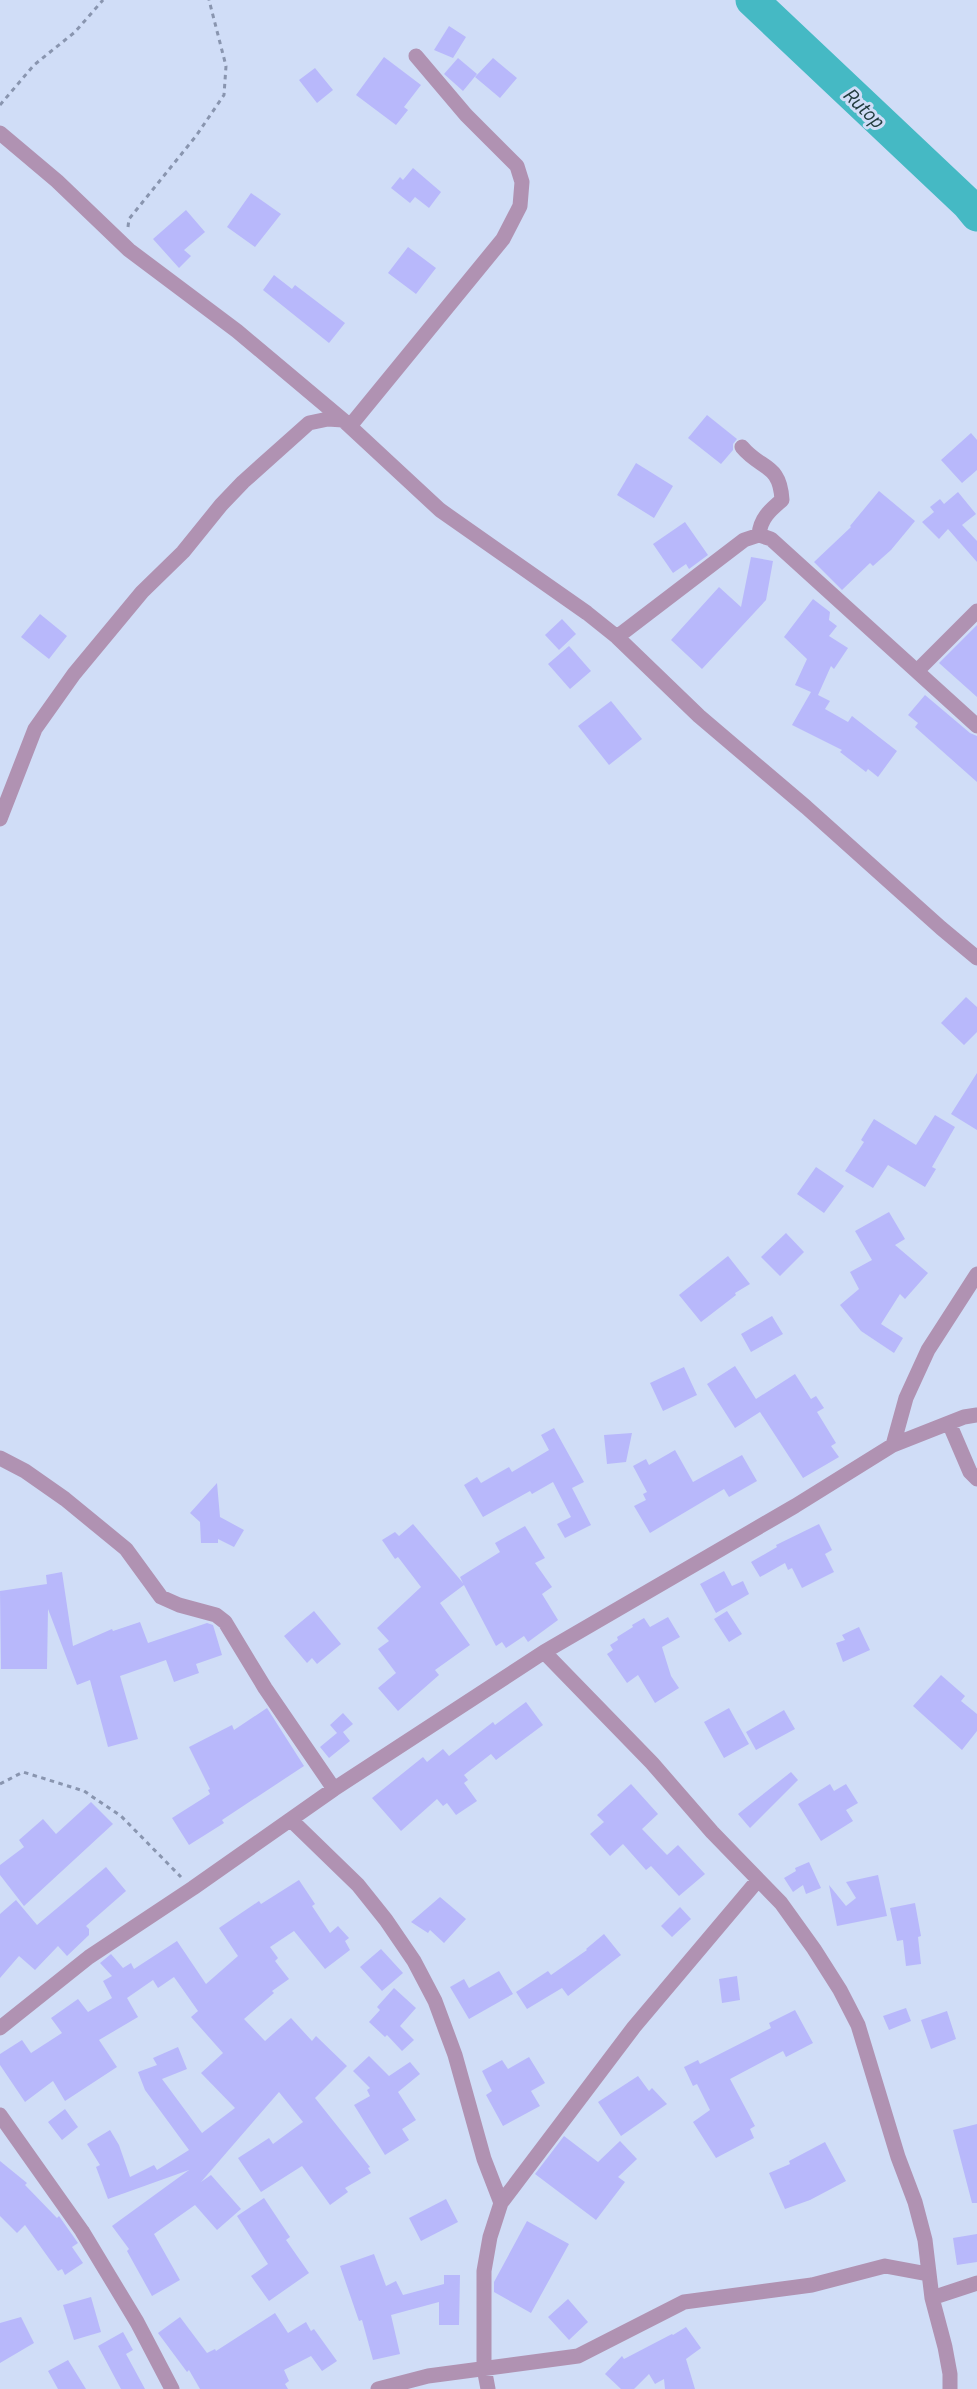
<svg xmlns="http://www.w3.org/2000/svg" width="977" height="2389" viewBox="0 0 977 2389" font-family="'Titillium Web',sans-serif">
<style>
.lines{fill:none;stroke-linecap:round;stroke-linejoin:round}
.river{stroke:#45b9c4;stroke-width:33}
.building{fill:#b8b8fb}
.path{stroke:#8995af;stroke-width:3;stroke-dasharray:4.5 4.5;stroke-linecap:butt}
.street{stroke:#b092b2;stroke-width:15}
.labels{text-anchor:middle;dominant-baseline:central;stroke-width:6;stroke-linejoin:round;paint-order:stroke}
.water-label{font-size:20px;font-style:italic;fill:#233d3f;stroke:#d0ddf7}
</style>
<rect width="100%" height="100%" fill="#d0ddf7"/>
<g class="lines">
<path class="river" d="M752,0l216,204 9,11"/>
</g>
<path class="building" d="M449,26l17,11 -13,21 -19,-8z
M384,57l37,28 -17,22 4,3 -12,15 -40,-30z
M458,58l19,16 -14,17 -19,-17z
M493,58l24,20 -17,20 -25,-21z
M315,68l18,22 -16,13 -18,-23z
M413,168l28,24 -12,16 -14,-11 -5,6 -19,-15 9,-11 3,3z
M251,193l30,21 -26,33 -28,-20z
M186,210l19,22 -21,18 7,6 -12,12 -26,-29z
M408,247l28,21 -20,26 -28,-21z
M274,275l18,14 3,-4 50,38 -16,20 -66,-53z
M707,415l30,24 -4,5v6l-12,14 -33,-26z
M971,433l6,7v30l-15,13 -21,-23z
M636,463l37,23 -19,32 -37,-23z
M879,491l36,30 -24,29 -18,16 -3,-3 -28,27 -28,-28 37,-35 -1,-1z
M958,492l18,22 -14,11 15,16v21l-29,-33 -9,10 -17,-17 12,-10 -4,-5 10,-8 4,5z
M685,522l23,33 -19,14 -3,-5 -13,9 -20,-29z
M751,557l22,4 -7,39 -64,69 -31,-29 48,-53 22,20z
M813,599l17,13 -1,8 8,6 -8,10 19,12 -14,21 -3,-3 -13,29 12,6 -5,8 23,13 4,-6 45,35 -19,26 -10,-8 -2,3 -26,-20 2,-2 -50,-25 19,-33 -16,-7 12,-26 -23,-22z
M40,614l27,22 -18,23 -28,-22z
M562,619l14,15 -17,16 -14,-15z
M977,625v72l-38,-34z
M569,646l22,25 -21,18 -22,-25z
M925,695l45,38 7,3v46l-62,-55 3,-4 -10,-8z
M611,701l31,38 -33,26 -31,-39z
M966,997l11,10v25l-13,13 -23,-22z
M977,1073v57l-26,-16z
M935,1115l20,12 -23,40 4,2 -11,18 -37,-22 -15,23 -28,-17 19,-29 -3,-2 13,-21 42,26z
M816,1167l28,19 -20,27 -27,-19z
M889,1212l16,27 -10,6 33,28 -23,26 -5,-5 -19,30 22,14 -9,15 -33,-22 -21,-26 19,-16 -9,-17 22,-12 -17,-29z
M786,1233l18,19 -24,24 -19,-19z
M728,1256l22,28 -15,9 1,2 -35,27 -22,-27z
M772,1316l11,18 -32,18 -10,-18z
M735,1366l21,33 39,-25 16,25 5,-3 8,12 -7,4 19,31 -5,3 8,11 -36,21 -43,-66 -25,16 -28,-44z
M684,1367l13,28 -34,16 -13,-28z
M554,1428l30,54 -12,6 19,37 -26,13 -8,-14 14,-7 -18,-35 -21,12 -2,-3 -47,26 -19,-32 13,-8 4,6 28,-16 3,5 37,-22 -8,-15z
M632,1433l-6,29 -19,2 -3,-29z
M675,1450l18,32 49,-27 15,26 -28,16 -5,-8 -74,44 -16,-27 12,-6 -3,-6 4,-2 -14,-26 13,-7 3,6z
M217,1483l3,34 24,13 -10,17 -16,-8v4h-17l-1,-21 -10,-9z
M413,1524l50,59 -3,-6 40,-25 -5,-9 30,-17 20,32 -10,5 17,24 -10,7 16,26 -30,22 -4,-6 -18,12 -4,-6 -6,4 -32,-61 -24,18 30,42 -35,25 4,5 -41,36 -20,-23 18,-15 -18,-24 11,-8 -12,-13 44,-41 -23,-30 -3,2 -13,-19 13,-8 4,4z
M819,1524l13,26 -7,4 9,18 -32,16 -10,-20 -4,2 -3,-7 -25,14 -9,-15 26,-15 -1,-2z
M724,1571l8,15 11,-5 6,13 -33,19 -16,-29z
M62,1572l11,74 39,-17 1,2 27,-9 8,21 59,-20 6,2 9,30 -26,9 3,9 -25,9 -8,-22 -46,16 18,63 -30,8 -18,-67 -13,5 -29,-76 -1,60h-46l-1,-78 47,-7 -1,-9z
M314,1611l27,33 -24,20 -5,-6 -5,5 -23,-27z
M727,1611l15,23 -13,8 -15,-23z
M668,1617l12,20 -18,10 9,29 8,12 -24,15 -17,-28 -11,8 -20,-29 6,-4 -3,-5 8,-5 -1,-3 16,-10 -1,-2 12,-7 6,9z
M859,1627l11,23 -27,12 -7,-19 9,-3 -3,-5z
M941,1675l24,21 -4,5 16,13v17l-15,19 -49,-44z
M526,1702l17,23 -47,35 -5,-6 -27,21 4,5 -4,3 13,18 -21,14 -9,-12 -4,3 -6,-7 -36,32 -29,-33 51,-41 4,5 16,-13 6,7 44,-34 2,3z
M267,1708l37,58 -82,54 2,3 -35,22 -17,-27 38,-24 -2,-4 2,-1 -21,-42 43,-22 2,5z
M729,1708l20,36 -25,14 -20,-36z
M784,1710l11,19 -39,21 -10,-18z
M343,1713l10,11 -10,8 7,9 -21,17 -9,-11 17,-14 -7,-8z
M791,1772l7,8 -48,48 -12,-14z
M631,1784l27,30 -16,15 25,26 11,-10 27,29 -26,22 -28,-30 -5,4 -23,-26 -13,12 -20,-22 14,-12 -7,-7z
M830,1784l4,7 12,-7 12,19 -12,7 7,11 -32,20 -23,-37z
M91,1802l22,22 -89,82 -24,-31v-10l24,-18 -5,-7 24,-21 13,15z
M809,1862l12,26 -15,6 -3,-9 -10,7 -9,-14 12,-7 -1,-3z
M106,1867l20,24 -40,35 3,3v6l-22,21 -9,-10 -23,24 -16,-14 -19,22v-64l16,-14 21,25z
M878,1875l9,41 -50,10 -8,-41 17,21 10,-8 -10,-16z
M299,1880l16,24 -3,2 18,27 8,-7 11,12 -4,3 5,9 -25,19 -31,-38 -24,16 8,11 -3,3 14,18 -17,12 2,2 -30,26 21,22 26,-23 21,23 4,-5 31,30 -32,32 55,69 -2,1 3,5 -26,15 3,4 -18,13 -28,-39 -41,26 -23,-34 31,-20 4,6 30,-22 -24,-30 -78,90 10,-7 30,34 -24,21 -22,-25 -41,29 26,46 -28,16 -25,-45 2,-2 -17,-23 77,-56 -81,29 -12,-32 4,-2 -13,-21 23,-14 9,15 11,32 24,-12 3,5 32,-20 -44,-60 -7,-18 19,-7 -4,-7 25,-11 9,22 -25,10 40,54 33,-25 -34,-35 22,-20 -32,-36 7,-6 -24,-34 -16,11 -5,-8 -26,18 11,19 -39,23 18,27 -52,34 -12,-20 -28,21 -25,-37v-11l22,-14 9,13 31,-20 -11,-15 27,-19 10,13 24,-14 -9,-17 9,-5 -12,-13 11,-9 12,14 8,-5 3,6 43,-28 29,43 32,-28 -19,-28 40,-27 2,3z
M440,1897l26,22 -22,24 -14,-13 -2,3 -17,-11z
M915,1903l6,33 -3,1 3,27 -15,2 -3,-26 -6,1 -7,-33z
M680,1907l11,12 -19,18 -11,-11z
M604,1934l17,21 -53,41 -6,-8 -35,21 -11,-17 32,-21 3,4 36,-25 -1,-1z
M381,1949l22,24 -21,18 -22,-24z
M499,1971l14,23 -44,25 -19,-32 14,-8 5,9z
M737,1976l3,24 -18,3 -3,-24z
M394,1988l22,20 -16,18 14,14 -12,11 -15,-16 -2,2 -16,-15 11,-12 -3,-3z
M906,2008l5,13 -22,9 -6,-14z
M795,2010l18,33 -27,14 -3,-6 -53,28 25,47 -5,3 4,9 -38,20 -23,-36 17,-12 -13,-26 -4,2 -9,-19 14,-7 2,4 71,-36 -2,-5z
M947,2011l9,28 -25,10 -10,-29z
M369,2056l20,20 21,-14 10,12 -22,18 18,28 -14,9 7,11 -24,15 -31,-50 16,-9 -3,-6 3,-2 -17,-17z
M529,2057l16,26 -14,8 9,15 -37,20 -17,-31 6,-4 -10,-20 20,-11 6,9z
M638,2076l11,15 3,-3 15,16 -46,32 -23,-34z
M65,2109l13,18 -16,13 -14,-18z
M977,2124v79h-5l-19,-73z
M564,2136l34,26 22,-21 17,18 -19,18 7,5 -29,38 -61,-46z
M825,2142l21,39 -36,19 -25,9 -16,-36 21,-9 -1,-3z
M0,2161l27,22 -2,2 32,33 2,-2 19,27 -6,4 11,16 -18,12 -3,-6 -4,2 -33,-46 -8,8 -17,-17z
M264,2198l26,39 -4,3 23,33 -40,28 -18,-25 17,-12 -31,-48z
M446,2199l12,23 -37,19 -12,-23z
M527,2221l42,23 -38,69 -37,-21v-10z
M977,2234v28l-20,3 -4,-27z
M374,2254l12,32 10,-5 7,14 41,-11v-9h16l-1,50h-20v-23l-48,13 9,39 -27,6 -11,-40 -3,1 -19,-55z
M91,2297l10,35 -27,8 -11,-35z
M568,2299l20,23 -19,18 -21,-23z
M275,2313l13,20 18,-11 5,9 3,-2 23,32 -15,10 -11,-15 -27,14 5,11 -4,3 3,5h-88l-11,-19 -2,2 -29,-39 22,-16 27,36 8,-4 1,2z
M21,2317l13,26 -34,20v-40z
M686,2327l15,21 -15,11 9,30h-30l-1,-10 -9,5 -6,-10 -15,15h-13l-16,-15 17,-18 2,3 48,-25 1,1z
M123,2332l10,18 -7,4 19,35h-24l-23,-43z
M68,2360l18,29h-28l-10,-18z"/>
<g class="lines">
<path class="path" d="M0,105l34,-40 41,-33 28,-32
M128,227l1,-8 67,-83 28,-41 2,-29 -17,-66
M0,1784l23,-12 61,19 37,25 60,61"/>
<path class="street" d="M0,133l57,48 72,69 108,81 106,89 97,90 147,103 30,24 82,79 107,91 135,121 36,30
M350,426l153,-187 17,-33 2,-24 -5,-16 -51,-51 -50,-59
M742,447c19,23 38,16 40,53 -12,10 -22,19 -23,35
M617,637l127,-97 15,-5 12,4 206,187
M917,671l60,-60
M0,819l35,-90 39,-55 68,-82 41,-40 38,-47 22,-23 66,-59 19,-4 15,1
M949,1423l21,49 7,7
M893,1445l13,-47 22,-48 49,-76
M0,1458l25,13 40,28 61,50 35,48 18,8 37,10 9,7 40,66 69,101
M544,1652l108,111 60,69 69,71 33,46 26,41 18,35 40,132 17,45 10,38 7,58 13,49 5,27v15
M291,1820l67,65 28,35 28,41 21,40 20,54 29,104 17,44 -11,34 -6,34v97l4,21
M0,2028l89,-71 104,-69 141,-99 210,-137 251,-146 98,-61 71,-28 13,-2
M0,2115l82,116 55,91 35,67
M501,2203l133,-176 124,-147
M932,2298l45,-15
M378,2389l50,-13 150,-20 106,-54 128,-17 73,-19 43,8"/>
</g>
<g class="labels">
<g class="water-label">
<text transform="translate(864 107) rotate(44)">Rutop</text>
</g>
</g>
</svg>
